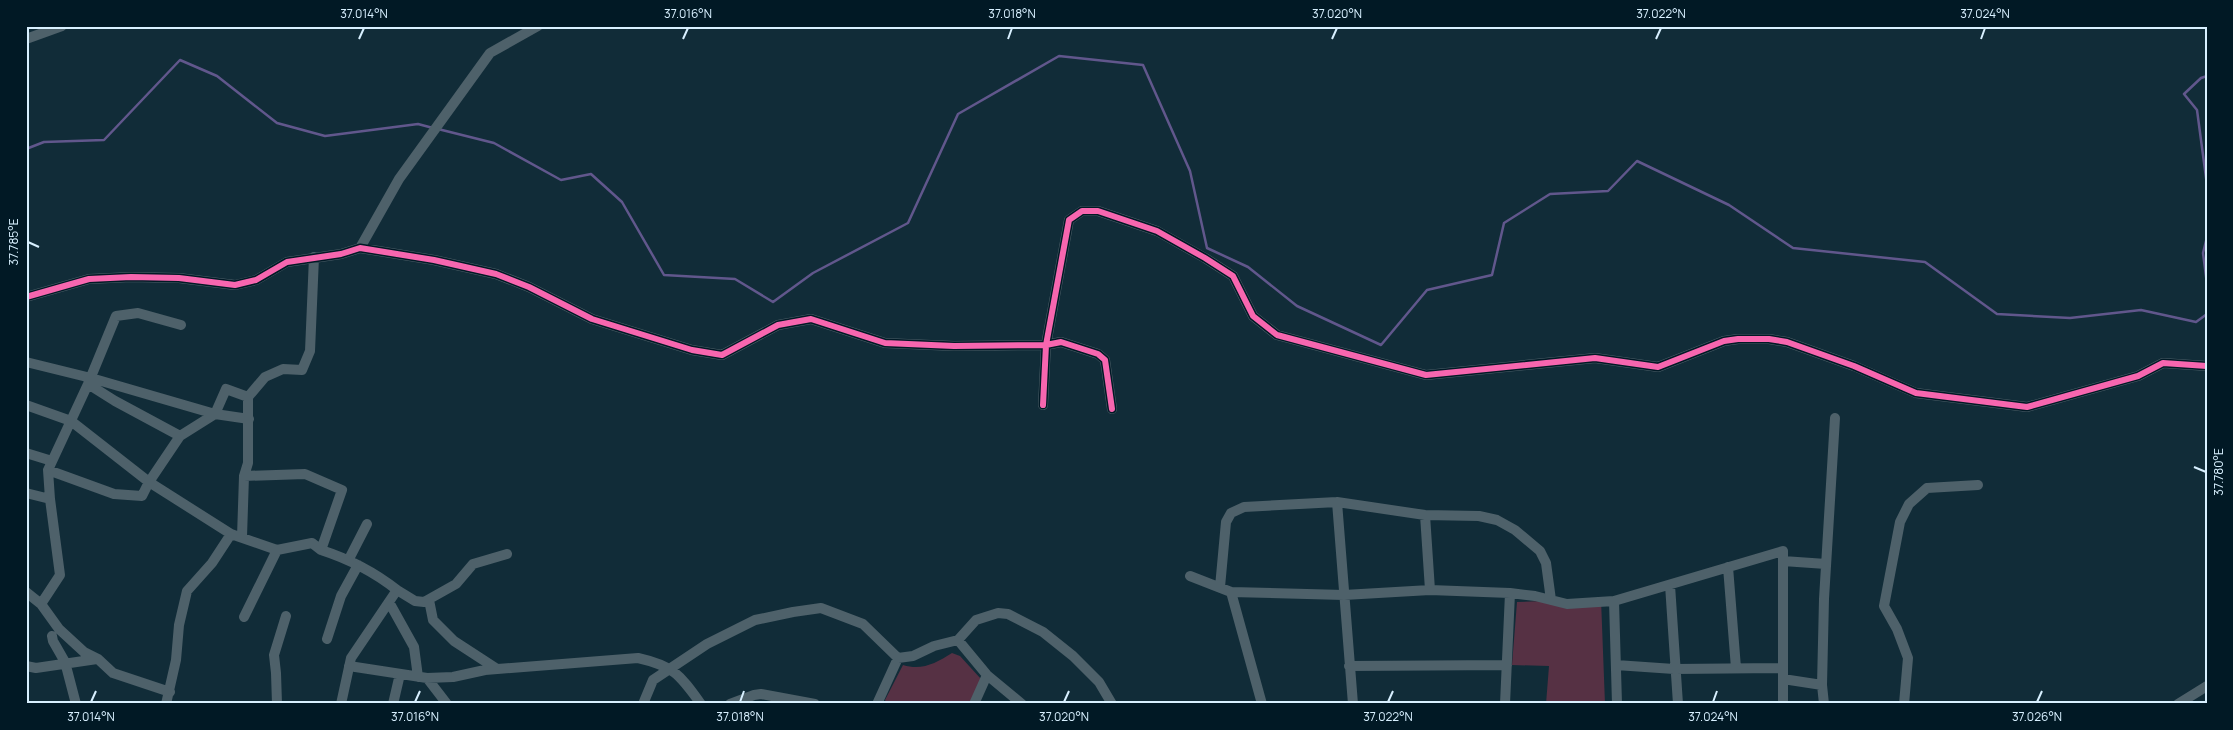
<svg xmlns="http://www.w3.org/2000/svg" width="2233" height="730" viewBox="0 0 2233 730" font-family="Manrope,sans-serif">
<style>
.green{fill:#563144}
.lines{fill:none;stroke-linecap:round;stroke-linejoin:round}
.stream{stroke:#61578c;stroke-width:2.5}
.minor{stroke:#4e616a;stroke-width:10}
.cycleway-casing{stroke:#011925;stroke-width:9}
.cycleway{stroke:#f766af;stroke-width:6}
.ticks{fill:none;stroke:#d8f0ff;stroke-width:2}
.neatline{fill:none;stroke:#d8f0ff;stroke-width:2}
.ticks-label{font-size:12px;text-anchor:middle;fill:#d8f0ff}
</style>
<rect width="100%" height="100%" fill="#112c38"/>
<path class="green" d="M1601,599l4,105h-59l3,-38 -37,-1 5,-63z
M952,653l8,3 21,23 -11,25h-83l-2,-4 18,-35c19,6 33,-2 49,-12z"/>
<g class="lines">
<path class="stream" d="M2207,76l-6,2 -17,16 13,16 10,75
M438,129l56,14 67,37 30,-6 31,28 42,73 71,4 38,23 40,-29 95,-50 50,-109 101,-58 84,9 47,106 17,77 41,19 49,39 84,39 46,-55 65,-15 12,-52 46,-29 58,-3 29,-30 92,44 64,43 132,14 72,52 73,4 71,-8 55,12 11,-8
M26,149l18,-7 60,-2 76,-80 37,16 60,47 48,13 93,-12 15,4
M2207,237l-4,16 4,31"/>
<path class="minor" d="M26,39l36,-13
M360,248l39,-69 91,-126 48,-27
M26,297l63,-18 42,-2 48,1 56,7 21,-5 31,-18 54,-8 19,-6 74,12 62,14 33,13 63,32 100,31 30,5 56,-30 33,-6 74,24 69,3 92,-1 15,-3 37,12 7,6 7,49
M26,362l65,16 124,36 34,5
M88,384l27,17 65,35
M26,405l45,16 78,61 82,52 46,16 35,-7 9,7 21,-60 -37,-16 -61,2
M1043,405l3,-60 23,-125 13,-9h16l59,20 48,27 28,18 20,40 24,19 149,40 169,-17 63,9 66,-26 14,-2h31l18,3 67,24 62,27 111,14 111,-31 25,-13 44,3
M26,453l26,8
M48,470l66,24 28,2 7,-14 31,-46 35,-22 11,-25 22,8
M26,493l24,6
M1337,502l16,202
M1425,515l5,75
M242,537l2,-61 4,-13v-66l17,-20 18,-8 19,1 8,-19 4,-94
M321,550c28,9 52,21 76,40l-46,68 -10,46
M349,559l18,-35
M1783,561l43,3
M1728,567l8,101
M1190,576l41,16 113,3 86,-5 80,3 25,3 32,8 47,-3 169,-50v153
M1670,585l8,119
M1220,587l6,-65 5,-9 13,-6 93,-5 88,13 54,1 18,4 18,10 25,21 6,12 5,37
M397,590l18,11 9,1 32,-18 17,-20 34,-10
M26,592l15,12 18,25 25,23 14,7 15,14 57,19
M1231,592l31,112
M429,600l4,20 21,21 43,28
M1614,601l3,103
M389,602l25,45 4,30
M41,604l19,-29 -10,-76 -2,-29 40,-86 28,-68 22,-3 43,12
M244,617l33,-67
M52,636l1,5 12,21 11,42
M327,639l14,-43 17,-31
M958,640l29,35 35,29
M1616,665l58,4 109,-1
M26,666l10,2 61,-9
M349,666l78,12 26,-1 32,-7 153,-12c36,8 42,17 63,46
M1349,666l158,-1
M427,678l20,26
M1783,679l39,6
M166,704l10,-44 3,-35 8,-34 25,-28 19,-29
M277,704l-1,-31 -2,-18 12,-39
M393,704l7,-30
M643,704l10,-24 54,-36 48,-24 38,-8 28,-4 42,16 35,34 15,-2 21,-10 24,-6 18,-20 22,-7 10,1 35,18 30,24 26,26 13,22
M730,704l24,-9 7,-1 54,10
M877,704l21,-46
M974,704l13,-29
M1505,704l5,-111
M1824,704l-2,-19 2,-86 11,-181
M1904,704l4,-46 -11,-29 -13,-23 16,-84 9,-18 18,-16 51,-3
M2178,704l29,-18"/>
<g class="cycleway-casing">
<path id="cycleway" d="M26,297l63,-18 42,-2 48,1 56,7 21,-5 31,-18 54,-8 19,-6 74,12 62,14 33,13 63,32 100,31 30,5 56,-30 33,-6 74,24 69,3 92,-1 15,-3 37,12 7,6 7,49
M1043,405l3,-60 23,-125 13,-9h16l59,20 48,27 28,18 20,40 24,19 149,40 169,-17 63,9 66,-26 14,-2h31l18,3 67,24 62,27 111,14 111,-31 25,-13 44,3"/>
</g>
<use href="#cycleway" class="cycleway"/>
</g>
<path class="ticks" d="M359,39l5,-11M683,39l5,-11M1008,39l4,-11M1332,39l5,-11M1656,39l5,-11M1981,39l4,-11M28,242l11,5M2194,467l12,5M91,702l5,-11M415,702l5,-11M740,702l4,-11M1064,702l5,-11M1388,702l5,-11M1713,702l4,-11M2037,702l5,-11"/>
<rect width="2233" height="730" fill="none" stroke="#011925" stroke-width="55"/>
<rect x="28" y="28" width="2178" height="674" class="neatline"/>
<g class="ticks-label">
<text x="364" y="18">37.014°N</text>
<text x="688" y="18">37.016°N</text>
<text x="1012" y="18">37.018°N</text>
<text x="1337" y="18">37.020°N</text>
<text x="1661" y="18">37.022°N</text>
<text x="1985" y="18">37.024°N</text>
<text transform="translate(14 242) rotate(-90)" y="4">37.785°E</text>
<text transform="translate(2219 472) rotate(-90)" y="4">37.780°E</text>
<text x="91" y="721">37.014°N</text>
<text x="415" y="721">37.016°N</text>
<text x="740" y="721">37.018°N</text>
<text x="1064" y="721">37.020°N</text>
<text x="1388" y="721">37.022°N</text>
<text x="1713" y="721">37.024°N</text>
<text x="2037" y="721">37.026°N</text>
</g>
</svg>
